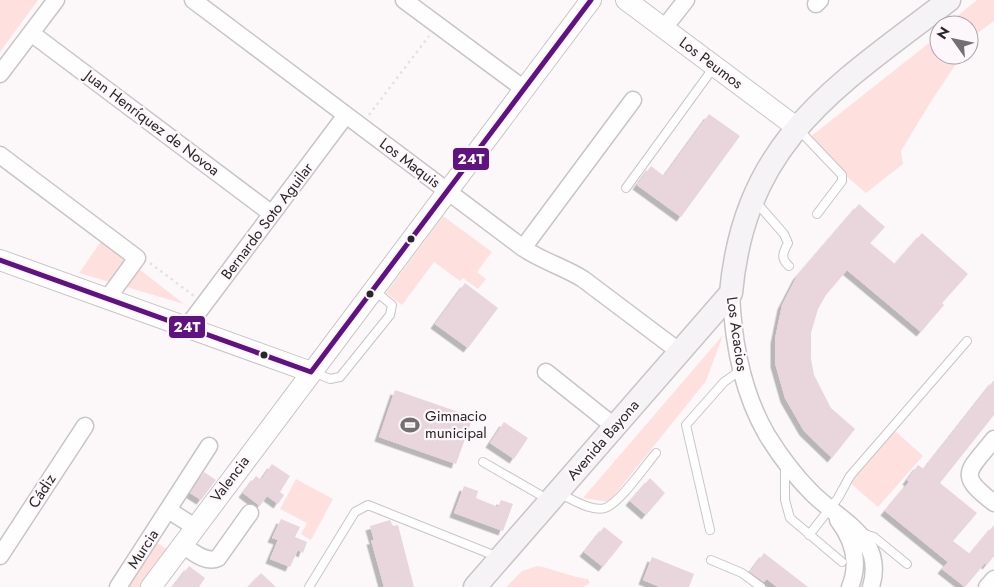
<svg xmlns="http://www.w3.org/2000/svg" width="994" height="587" viewBox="0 0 994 587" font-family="Jost,sans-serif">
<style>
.green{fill:#fee0df}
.building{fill:#e9d6dc;filter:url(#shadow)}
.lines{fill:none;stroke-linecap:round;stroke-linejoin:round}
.service-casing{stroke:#c8c5c7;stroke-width:10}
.minor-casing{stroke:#c8c5c7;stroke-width:19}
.tertiary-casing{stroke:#c8c5c7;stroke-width:22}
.secondary-casing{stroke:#c8c5c7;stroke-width:25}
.path{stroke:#e2e2e2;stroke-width:2.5;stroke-dasharray:2.5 4;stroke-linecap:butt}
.service{stroke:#fffefe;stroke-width:8}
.minor{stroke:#fffefe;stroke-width:16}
.tertiary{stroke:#fffefe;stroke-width:20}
.secondary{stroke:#f5f3f6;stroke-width:22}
.bus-1-casing{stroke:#fdf7fb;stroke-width:9}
.bus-1{stroke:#5f1280;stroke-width:5}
.bus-dot{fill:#292728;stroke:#fdf7fb;stroke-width:2}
.labels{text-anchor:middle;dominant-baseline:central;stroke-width:4.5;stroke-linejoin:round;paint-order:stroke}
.street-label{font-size:15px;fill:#292728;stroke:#fdf7fb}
.poi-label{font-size:15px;fill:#292728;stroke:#fdf7fb;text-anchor:start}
.line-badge{stroke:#fdf7fb;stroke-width:2}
.badge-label{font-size:14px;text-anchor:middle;font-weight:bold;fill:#fff}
</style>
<defs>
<filter id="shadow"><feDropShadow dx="-4.5" dy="4.5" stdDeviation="0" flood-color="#0004"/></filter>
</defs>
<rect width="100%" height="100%" fill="#fcf8fa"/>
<path class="green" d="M0,0h38l-38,52z
M977,0h17v21l-15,11 -10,14v-21h-23z
M939,32v23h23l-30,45 -31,51 2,13 -37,29 -61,-52 124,-98z
M443,216l49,36 -15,20 9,7 -8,10 -15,-11 -3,3 -26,-19 -32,43 -16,-12z
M102,240l82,64 -105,-31z
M723,335l-17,46 -97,121 -26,-4z
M894,430l29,26 -45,51 -29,-25z
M296,479l37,20 -22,41 -10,-6 6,-11 -27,-14z
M154,541l13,8 -28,38h-15z
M537,566c18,3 33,11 51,13l2,4 -7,4h-77l16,-16z"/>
<path class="building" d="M709,114l31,22 -59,81 -44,-32 14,-19 13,10z
M859,204l26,23 -15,16 25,21 27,-31 46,41 -26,29 2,2 -23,27 -74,-62 -21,25 -8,14 -7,24v26l3,16 17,33 24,21 -23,29 -28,-27 -19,-33 -10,-35v-24l7,-34 15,-29z
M465,283l33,25 -30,40 -33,-24z
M994,380v35l-54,68 37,30 -24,28 17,13 24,-29v31l-7,9 -2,-2 -20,24 -23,-18 6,-7 -63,-51 24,-29 -2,-2 11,-15 6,4z
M395,390l78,27 -17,47 -77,-27z
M504,422l24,16 -14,21 -24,-16z
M272,464l18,12 -10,16 4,3 -6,9 -11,-8 -7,10 -17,-13 13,-17 5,4z
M204,472l12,8 -15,20 -11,-7z
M650,478l15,15 -19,22 -16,-14z
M464,486l14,5 -2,7 22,9 3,-7 12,4 -10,27 -49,-18z
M281,519l19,8 -5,10 12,5 -4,11 -5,-3 -8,17 -20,-8 8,-19 -6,-2z
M390,520l3,6 5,-1 16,62h-30l-13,-47h3l-4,-14z
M604,527l19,15 -20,25 -19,-15z
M764,553l44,34h-31l-10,-8 -3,3 -14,-10z
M652,557l42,17 -5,13h-29l-17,-7z
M189,566l16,12 -6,9h-26z
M261,573l15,14h-28z"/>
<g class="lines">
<g class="service-casing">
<path id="service" d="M799,130l43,45v6l-25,33
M626,188l88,-121
M756,202l28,32 4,9c-5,10 -8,15 1,23
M313,372l17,7 10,-2 50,-62 2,-10 -18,-15
M483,462l66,38
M785,466v34l5,18 52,44
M560,494c12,5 31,18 45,14 14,-4 40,-42 51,-55
M710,530l-24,-105 38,-43 17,-12
M862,533l12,4 33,27
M809,535l29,-37 12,-22 117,-135
M711,560l31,13 19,14
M309,587l46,-75 13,-7 130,52"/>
</g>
<g class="minor-casing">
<path id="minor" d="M193,0l330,248c19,13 41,19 60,31l97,73
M404,0l120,89
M816,4l4,-4
M664,28l22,-28
M31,33l241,181
M0,74l56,-74
M0,155l137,103 -30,41
M523,248l110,-148
M731,293c2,50 11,99 36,142 13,21 27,40 44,57 28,29 75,45 60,95
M187,327l159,-212
M546,372l69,55
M994,439c-26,33 -38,35 0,64
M168,510l27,17
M838,520c16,21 22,43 12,67
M182,545c10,6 24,19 36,13l32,-45
M0,556l85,-130
M118,587l91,-141
M987,587l7,-8"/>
</g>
<g class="tertiary-casing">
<path id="tertiary" d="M626,0l170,127
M0,260l311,112
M151,587l440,-587"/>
</g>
<g class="secondary-casing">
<path id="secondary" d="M475,587l256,-294c14,-154 106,-207 218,-293"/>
</g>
<path class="path" d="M369,115l60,-79
M150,263l44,33"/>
<use href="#service" class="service"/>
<use href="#minor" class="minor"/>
<use href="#tertiary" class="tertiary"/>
<use href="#secondary" class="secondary"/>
<g class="bus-1-casing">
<path id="bus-1" d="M0,260l311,112 280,-372"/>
</g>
<use href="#bus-1" class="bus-1"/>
</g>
<defs>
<g id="stadium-bare" transform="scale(1.5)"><path d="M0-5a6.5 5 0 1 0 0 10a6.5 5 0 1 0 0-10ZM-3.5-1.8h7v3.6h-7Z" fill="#737072" stroke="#fdf7fb" stroke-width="2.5" paint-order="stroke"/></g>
</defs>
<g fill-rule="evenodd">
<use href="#stadium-bare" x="410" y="425"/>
</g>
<g class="bus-dot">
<circle cx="411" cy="239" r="4.5"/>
<circle cx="370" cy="294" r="4.5"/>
<circle cx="264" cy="355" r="4.5"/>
</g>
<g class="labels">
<g class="street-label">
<text transform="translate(711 63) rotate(37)">Los Peumos</text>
<text transform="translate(152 123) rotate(37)">Juan Henríquez de Novoa</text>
<text transform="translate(410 163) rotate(37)">Los Maquis</text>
<text transform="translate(267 221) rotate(-53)">Bernardo Soto Aguilar</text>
<text transform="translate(737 334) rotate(82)">Los Acacios</text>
<text transform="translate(603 440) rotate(-49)">Avenida Bayona</text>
<text transform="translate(230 479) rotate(-53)">Valencia</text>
<text transform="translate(42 491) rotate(-57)">Cádiz</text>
<text transform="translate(143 549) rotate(-57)">Murcia</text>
</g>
<g class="poi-label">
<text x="425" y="416">Gimnacio<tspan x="425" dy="17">municipal</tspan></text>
</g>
</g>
<g class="line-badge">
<rect x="452" y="147" width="38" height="24" rx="5" fill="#5f1280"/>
<rect x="168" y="315" width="38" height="24" rx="5" fill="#5f1280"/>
</g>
<g class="badge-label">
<text x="471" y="164">24T</text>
<text x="187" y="332">24T</text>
</g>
<g transform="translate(954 40) rotate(303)"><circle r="24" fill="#fdf7fb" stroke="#a8a4a7"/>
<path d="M0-4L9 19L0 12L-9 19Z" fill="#737072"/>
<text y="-8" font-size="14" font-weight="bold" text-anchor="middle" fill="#292728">N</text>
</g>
</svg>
